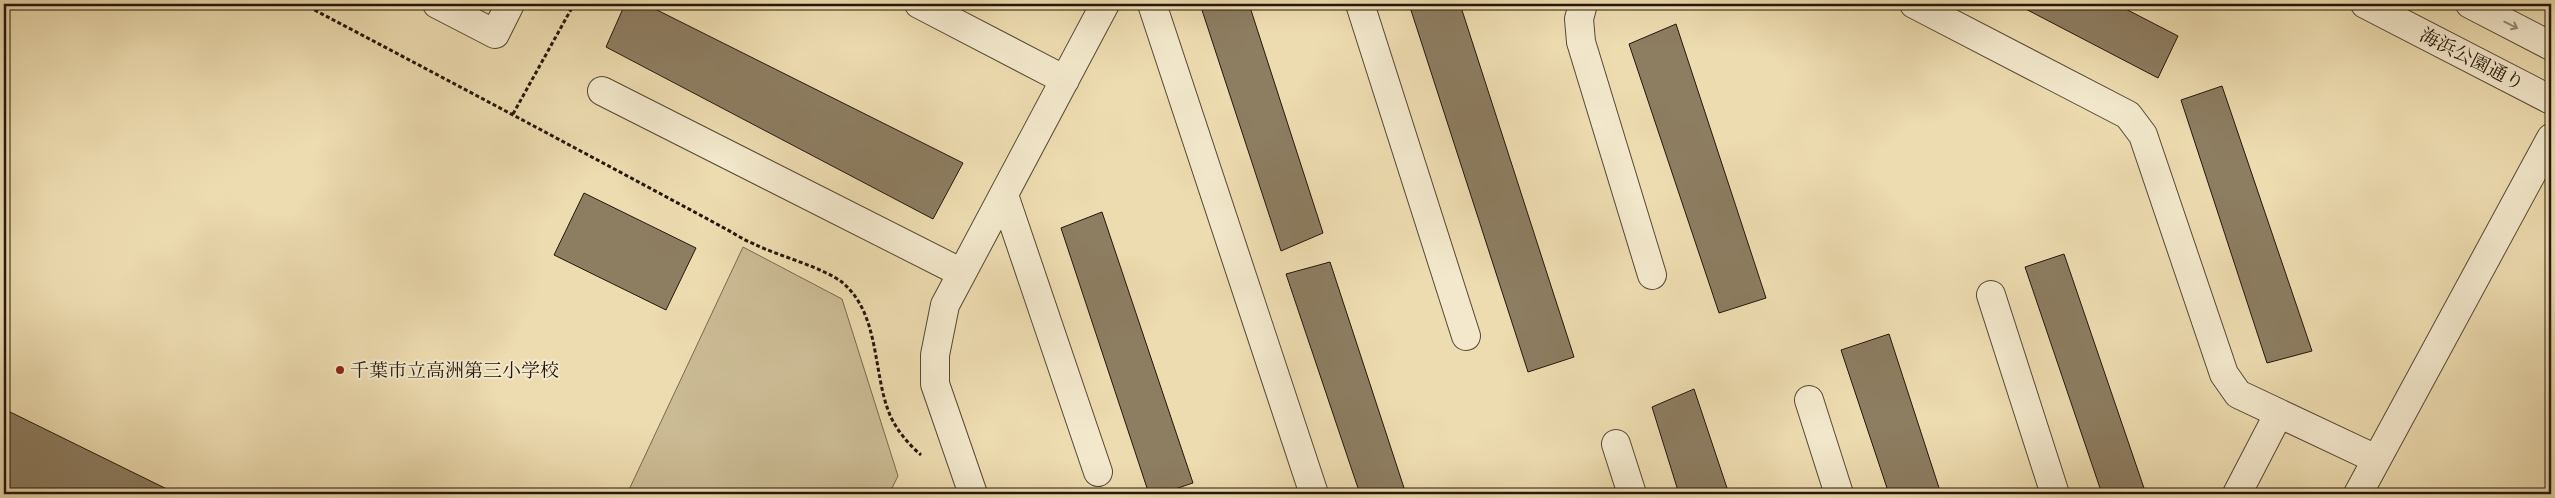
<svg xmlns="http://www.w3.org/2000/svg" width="2555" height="498" viewBox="0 0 2555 498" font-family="'IM FELL Great Primer','Noto Serif JP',serif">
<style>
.green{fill:#cbbb94;stroke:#786950}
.building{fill:#8d7d61;stroke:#24170b}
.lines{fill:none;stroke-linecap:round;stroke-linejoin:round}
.minor-casing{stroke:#564834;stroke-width:30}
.path{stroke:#24170b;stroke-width:3;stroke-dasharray:4 2.5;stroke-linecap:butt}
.minor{stroke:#f3e8cc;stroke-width:28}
.oneway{stroke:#968a75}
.poi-dot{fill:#8f2418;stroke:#f3e8cc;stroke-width:2}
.labels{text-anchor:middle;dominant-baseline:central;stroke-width:4;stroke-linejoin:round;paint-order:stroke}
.street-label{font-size:19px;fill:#24170b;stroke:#f3e8cc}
.poi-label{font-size:19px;fill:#24170b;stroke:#f3e8cc;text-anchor:start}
</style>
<rect width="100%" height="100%" fill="#eddcb0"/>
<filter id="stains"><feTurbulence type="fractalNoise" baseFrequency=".004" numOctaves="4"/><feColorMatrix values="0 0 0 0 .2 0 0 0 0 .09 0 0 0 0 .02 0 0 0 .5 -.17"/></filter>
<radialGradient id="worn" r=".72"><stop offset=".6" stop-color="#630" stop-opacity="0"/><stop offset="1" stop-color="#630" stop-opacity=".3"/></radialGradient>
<path class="green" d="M743,247l99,52 56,177 -9,18h-262z"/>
<path class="building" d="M625,4h20l318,159 -30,56 -327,-172z
M1200,4h49l74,229 -42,18z
M1409,4h51l114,353 -46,15z
M2016,4h100l62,32 -20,42z
M1676,24l90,274 -47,15 -90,-269z
M2222,86l90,265 -45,12 -86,-263z
M584,193l112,55 -30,62 -112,-55z
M1102,212l91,271 -33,11h-11l-88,-266z
M2064,254l82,240h-44l-77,-227z
M1330,262l76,232h-46l-74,-220z
M1889,334l52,160h-52l-48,-144z
M1694,389l35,105h-50l-27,-87z
M4,409l173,85h-173z"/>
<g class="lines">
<g class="minor-casing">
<path id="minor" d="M437,4l58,30 15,-30
M919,4l146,76
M1152,4l162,490
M1360,4l106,332
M1583,4l-4,15 2,23 71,233
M1914,4l214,111 15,20 81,239 14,20 138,65
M2365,4l186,96
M2470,4l81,42
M602,91l360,182
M1004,195l94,277
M1991,295l64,199
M1809,400l30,94
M1616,444l16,50
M973,494l-38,-110v-29l10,-50 160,-301
M2237,494l41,-79
M2358,494l193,-356"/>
</g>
<path class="path" d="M303,4c141,74 282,149 423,225 9,5 18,11 28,15 24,12 69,23 89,39 36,31 30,86 45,127 6,17 19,33 33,45
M513,114l61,-110"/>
<use href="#minor" class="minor"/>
</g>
<defs><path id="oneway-shaft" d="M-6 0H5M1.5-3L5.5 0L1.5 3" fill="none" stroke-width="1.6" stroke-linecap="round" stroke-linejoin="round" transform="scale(1.25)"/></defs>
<use class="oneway" href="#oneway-shaft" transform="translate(2511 25) rotate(27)"/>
<circle class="poi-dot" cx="340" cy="370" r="5"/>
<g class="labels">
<g class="street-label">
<text transform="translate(2472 59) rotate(27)">海浜公園通り</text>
</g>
<g class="poi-label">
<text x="350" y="370">千葉市立高洲第三小学校</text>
</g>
</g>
<rect width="2555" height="498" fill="none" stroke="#eddcb0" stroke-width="20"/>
<rect x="5" y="5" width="2545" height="488" fill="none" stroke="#24170b" stroke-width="2.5"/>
<rect x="10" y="10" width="2535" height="478" fill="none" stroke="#24170b"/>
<rect width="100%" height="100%" filter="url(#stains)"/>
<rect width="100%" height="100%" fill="url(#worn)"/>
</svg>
